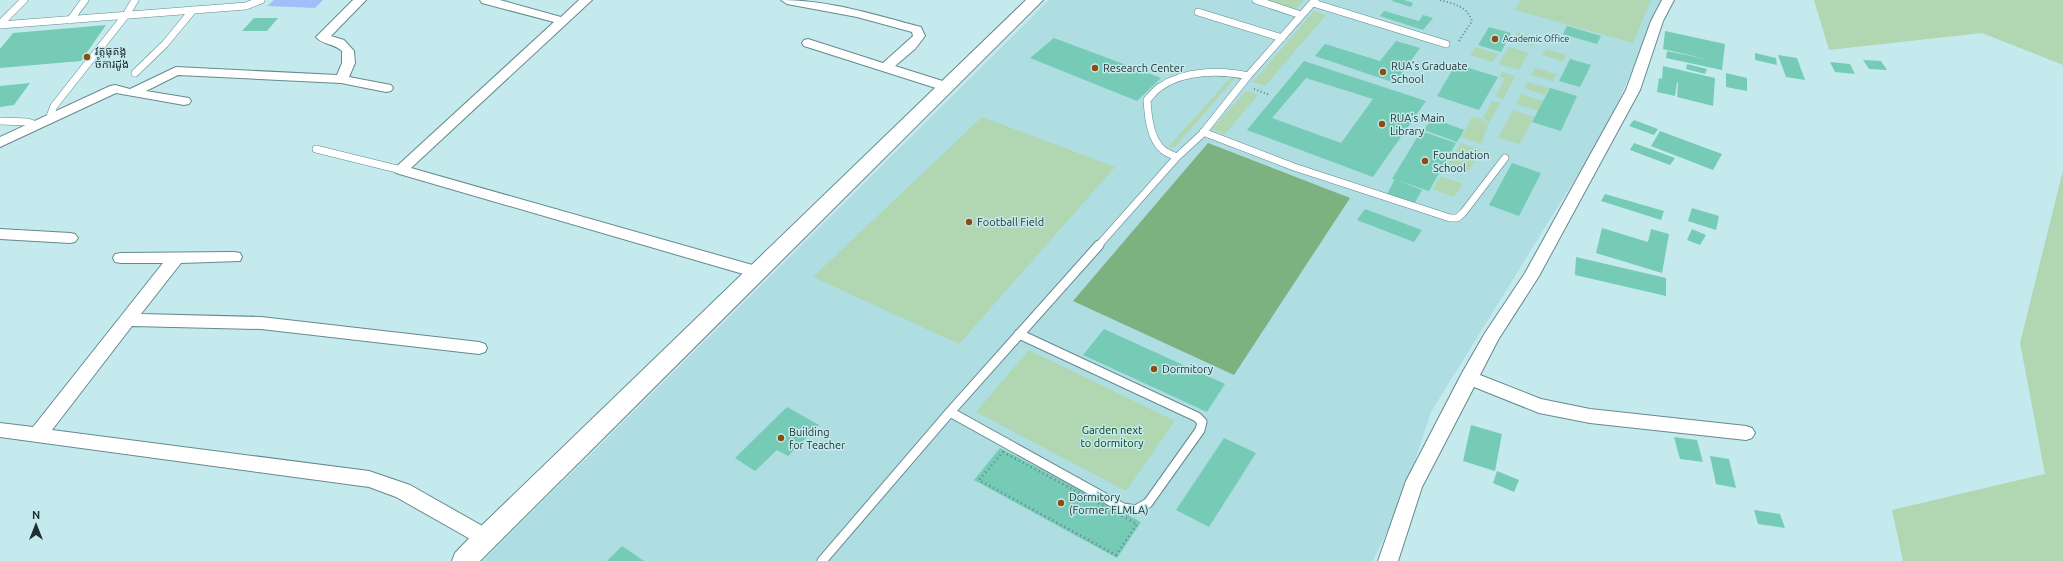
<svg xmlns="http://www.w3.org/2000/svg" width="2063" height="561" viewBox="0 0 2063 561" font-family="Ubuntu,'Noto Sans Khmer',sans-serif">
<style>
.built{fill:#aedde2}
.green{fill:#b1d6b2}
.forest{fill:#7db180}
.water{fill:#a1bef9}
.building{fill:#75cbb5;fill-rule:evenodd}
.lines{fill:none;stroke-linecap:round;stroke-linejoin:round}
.service-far1-casing{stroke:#66898d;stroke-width:8}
.service-casing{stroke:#66898d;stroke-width:11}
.minor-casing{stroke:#66898d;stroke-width:2}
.tertiary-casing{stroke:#66898d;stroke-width:2}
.path-far1{stroke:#698385;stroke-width:2;stroke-dasharray:1 2.5;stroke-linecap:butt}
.path{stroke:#698385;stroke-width:2.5;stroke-dasharray:1 3.5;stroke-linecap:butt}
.service-far1{stroke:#fff;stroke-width:7}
.service{stroke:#fff;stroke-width:9}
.minor{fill:#fff;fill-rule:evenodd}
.tertiary{fill:#fff;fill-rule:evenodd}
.poi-dot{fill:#8c4d14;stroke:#c4eaee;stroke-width:1.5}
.labels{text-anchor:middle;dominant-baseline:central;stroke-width:3;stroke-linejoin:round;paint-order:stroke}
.far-poi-label{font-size:9px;fill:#1f2e2f;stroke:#c4eaee;text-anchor:start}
.poi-label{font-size:11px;fill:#1f2e2f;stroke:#c4eaee;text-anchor:start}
.park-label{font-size:11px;fill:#003b0b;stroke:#c4eaee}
</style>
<rect width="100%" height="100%" fill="#c4eaee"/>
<path class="built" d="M1049,0h614l-57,129 -175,283 -30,90 -28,59h-890z"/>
<path class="green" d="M1265,0h39l-8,9z
M1521,0h130l-18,43 -118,-33z
M1814,0h249v65l-81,-32 -153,17z
M1314,11l12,4 -61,71 -12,-4z
M1517,32l19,6 -3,8 -20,-6z
M1475,47l23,7 -5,8 -23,-7z
M1509,47l19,6 -9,17 -20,-6z
M1546,49l20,6 -3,6 -21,-6z
M1535,68l21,6 -3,7 -22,-6z
M1502,72l13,4 -12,23 -8,-3 10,-18 -6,-2z
M1232,76l4,1 -62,71 -5,-2z
M1528,82l21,6 -4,7 -21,-7z
M1246,91l12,4 -33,39 -13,-5z
M1521,94l22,7 -5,10 -22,-7z
M1492,101l8,2 -11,20 -6,-5z
M1513,110l21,7 -14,27 -22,-6z
M982,117l133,50 -156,177 -146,-67z
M1472,117l10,2 6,6 -7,19 -20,-7z
M1461,143l20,7 -14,23 -21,-7z
M2063,170v391h-160l-11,-51 153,-36 -25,-131z
M1440,176l23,8 -9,13 -21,-8z
M1029,350l146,71 -49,70 -150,-79z"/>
<path class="forest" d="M1208,143l142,55 -116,177 -161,-74z"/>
<path class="water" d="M274,0h49l-8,8 -48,-2z"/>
<path class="building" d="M1393,0h11l9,3 -2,4 -19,-6z
M1384,11l35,10 4,-6 10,3 -10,12 -43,-14z
M254,18h24l-11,13h-25z
M106,25l-25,36 -81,7v-19l13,-16z
M1567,26l34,10 -4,8 -34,-10z
M1489,27l22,6 -10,19 -23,-7z
M1665,31l60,13 -3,26 -56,-12 1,-7 43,9 -47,-11z
M1054,38l107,40 -24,23 -107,-43z
M1396,41l24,7 -25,35 -80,-27 10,-12 55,17z
M1755,53l21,5 1,7 -22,-5z
M1778,55l19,3 8,22 -19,-3z
M1570,59l21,6 -11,22 -21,-6z
M1863,60l18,1 6,9 -18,-1z
M1304,61l122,40 -53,76 -126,-47zM1306,78l67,21 -32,44 -69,-25z
M1830,62l20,2 5,10 -20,-2z
M1456,64l42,13 -19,33 -42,-14z
M1687,64l20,5 -2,5 -19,-5z
M1663,66l52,12 -2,28 -36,-9 1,-14 -1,-1 -2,14 -18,-4 2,-14 3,1z
M1726,73l21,5v13l-21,-4z
M30,83l-16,22 -14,2v-21z
M1550,88l27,8 -16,35 -29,-9z
M1432,118l32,12 -7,12 -33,-12z
M1634,120l24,9 -4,6 -25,-9z
M1421,131l35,12 -27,48 -33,-11 26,10 -8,14 -27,-10 8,-15h-3z
M1660,131l62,23 -9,16 -62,-24z
M1634,143l41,15 -5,7 -40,-15z
M1512,163l29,10 -22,43 -30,-11z
M1605,194l59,17 -3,9 -60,-19z
M1692,208l27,8 -3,14 -28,-9z
M1365,209l57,21 -8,12 -57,-22z
M1602,228l46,14 3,-13 18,5 -7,39 -66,-20z
M1692,229l14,6 -6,10 -13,-5z
M1576,257l90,21v18l-91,-21z
M1104,329l121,55 -18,28 -124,-57z
M787,407l32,18 -31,31 -11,-6 -22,21 -20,-13z
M1471,425l31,9 -7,37 -32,-10z
M1674,437l23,3 6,22 -23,-3z
M1224,438l32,15 -47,74 -33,-17z
M1000,448l141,74 -24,36 -143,-78z
M1710,456l19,3 7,29 -20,-4z
M1497,471l22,9 -5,12 -21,-9z
M1754,510l26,4 5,14 -27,-4z
M622,546l22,15h-37z"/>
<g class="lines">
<g class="service-far1-casing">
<path id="service-far1" d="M1256,0l45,15
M1313,3l133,41
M1198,12l84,26
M70,20l15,-20
M0,24l24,-24
M0,25l246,-19 15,-6
M135,73l30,-29 28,-34
M49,119l5,-13 72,-91 9,-15
M0,121l28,1 8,3
M1203,132l91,35 156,51h7l6,-5 42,-55
M316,149l85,21
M1177,157c-5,-2 -10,-4 -14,-7 -13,-11 -15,-34 -16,-50 4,-4 8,-10 13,-13 24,-17 61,-17 88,-11
M1098,246l79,-89 25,-23 46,-58 67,-76"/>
</g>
<g class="service-casing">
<path id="service" d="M950,412l173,96 13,2 12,-7 52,-73 2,-8 -5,-5 -178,-83
M822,561l128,-149 149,-167"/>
</g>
<g class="minor-casing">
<path id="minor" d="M353,0h13l-35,36 13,4 10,11 1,12 -6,14 42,8 2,3 -2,3 -5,1 -45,-9 -163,-8 -32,16 43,7 2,3 -2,3 -5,1 -68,-12 -116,54v-10l110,-51 5,-1 15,4 46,-22 161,8 5,-12v-12c-7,-7 -21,-7 -26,-14z
M480,0h20l61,17 18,-17h13l-181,168 352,100 2,4 -2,4 -6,2 -361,-105 -2,-3 2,-3 158,-145 -72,-19z
M781,0c48,0 94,15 140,27l4,9 -10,13 -20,17 57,18 2,3 -7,4 -5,-1 -138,-44 -2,-3 2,-3 4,-1 75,24 30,-27 -1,-4 -55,-15 -70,-13z
M1662,0h12l-11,21 -23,69 -101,186 -41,64 -18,35 61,24 49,10 156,17 6,2 3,5 -3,5 -6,2 -156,-17 -51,-10 -65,-26 -52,100 -24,74h-20l28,-80 56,-108 23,-40 40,-60 101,-183 25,-69z
M0,229l70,4 5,1 3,4 -3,4 -5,1 -70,-4z
M234,252l6,1 2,4 -2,4 -59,2 -40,51 120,3 218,25 6,2 2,4 -2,4 -6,2 -218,-25 -129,-3 -80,104 317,41 41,14 83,47 3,6 -3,6 -7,2 -7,-2 -83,-47 -27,-10 -369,-50v-14l33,4 130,-164h-42l-6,-1 -2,-4 2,-4 6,-1z"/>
</g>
<g class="tertiary-casing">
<path id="tertiary" d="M1026,0h17l-563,561h-28l3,-8 22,-23z"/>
</g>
<path class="path-far1" d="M1440,0c14,4 27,6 32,21l-13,20
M1254,89l16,6"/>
<path class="path" d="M1003,452l134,72 -21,31 -137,-75z"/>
<use href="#service-far1" class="service-far1"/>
<use href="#service" class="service"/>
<use href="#minor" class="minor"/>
<use href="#tertiary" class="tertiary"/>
</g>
<g class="poi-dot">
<circle cx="1495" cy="39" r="4"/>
<circle cx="87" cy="57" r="4"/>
<circle cx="1095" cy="68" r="4"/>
<circle cx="1383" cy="72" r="4"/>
<circle cx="1382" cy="124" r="4"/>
<circle cx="1425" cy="161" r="4"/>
<circle cx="969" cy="222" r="4"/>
<circle cx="1154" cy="369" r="4"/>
<circle cx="781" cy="438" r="4"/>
<circle cx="1061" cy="503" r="4"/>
</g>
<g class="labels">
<g class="far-poi-label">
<text x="1503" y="39">Academic Office</text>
</g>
<g class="poi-label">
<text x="95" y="51">វត្តធុតង្គ<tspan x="95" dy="13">ចំការដូង</tspan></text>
<text x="1391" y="66">RUA's Graduate<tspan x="1391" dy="13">School</tspan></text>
<text x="1103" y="68">Research Center</text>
<text x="1390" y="118">RUA's Main<tspan x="1390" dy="13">Library</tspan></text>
<text x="1433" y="155">Foundation<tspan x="1433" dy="13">School</tspan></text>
<text x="977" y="222">Football Field</text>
<text x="1162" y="369">Dormitory</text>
<text x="789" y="432">Building<tspan x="789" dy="13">for Teacher</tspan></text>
<text x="1069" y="497">Dormitory<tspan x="1069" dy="13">(Former FLMLA)</tspan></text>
</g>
<g class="park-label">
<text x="1112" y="430">Garden next<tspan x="1112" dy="13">to dormitory</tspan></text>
</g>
</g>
<g transform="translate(36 525)" stroke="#c4eaee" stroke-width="3" paint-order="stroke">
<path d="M0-3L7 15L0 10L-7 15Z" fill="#1f2e2f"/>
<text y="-6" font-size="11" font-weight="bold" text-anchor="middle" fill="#1f2e2f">N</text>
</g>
</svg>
